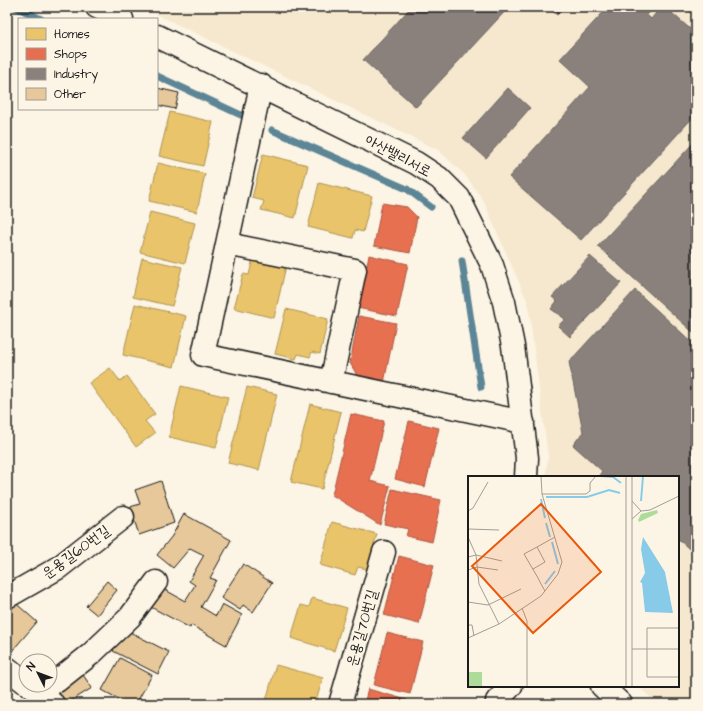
<svg xmlns="http://www.w3.org/2000/svg" width="703" height="711" viewBox="0 0 703 711" font-family="'Architects Daughter','Poor Story',sans-serif">
<style>
.built{fill:#f6e8ce}
.homes{fill:#e9c46a;stroke:#ac9253}
.shops{fill:#e76f51;stroke:#aa5641}
.industry{fill:#8a817c;stroke:#69635f}
.lines{fill:none;stroke-linecap:round;stroke-linejoin:round}
.stream{stroke:#5c8596;stroke-width:7}
.building{fill:#e7c89a;stroke:#1c1c1c}
.street-casing{stroke:#1c1c1c;stroke-width:25}
.secondary-casing{stroke:#1c1c1c;stroke-width:25}
.street{stroke:#fcf5e5;stroke-width:22}
.secondary{stroke:#fcf5e5;stroke-width:22}
.labels{text-anchor:middle;dominant-baseline:central;stroke-width:4;stroke-linejoin:round;paint-order:stroke}
.street-label{font-size:15px;fill:#1c1c1c;stroke:#fcf5e5}
.inset-river{fill:none;stroke:#87cbe8;stroke-width:2}
.inset-road{fill:none;stroke:#a29e95;stroke-width:1}
.view{fill:#e8590c;fill-opacity:0.15;stroke:#e8590c;stroke-width:2}
.inset-edge{fill:none;stroke:#1c1c1c;stroke-width:2}
</style>
<rect width="100%" height="100%" fill="#fcf5e5"/>
<filter id="ink" filterUnits="userSpaceOnUse"><feTurbulence type="fractalNoise" baseFrequency=".025" numOctaves="2"/><feDisplacementMap in="SourceGraphic" scale="8" xChannelSelector="R" yChannelSelector="G"/><feConvolveMatrix kernelMatrix="1 2 1 2 8 2 1 2 1" color-interpolation-filters="sRGB"/></filter>
<g filter="url(#ink)">
<path class="built" d="M141,7h555v697h-39l-19,-18h40v-209h-133l3,-20 -20,-154 -45,-103 -19,-26 -26,-24z"/>
<path class="homes" d="M170,112l43,10 -10,44 -44,-10z
M263,154l45,11 -13,53 -34,-8 3,-9 -12,-3z
M158,163l47,11 -8,38 -48,-11z
M319,183l53,13 -9,36 -8,-2 -2,8 -45,-11z
M150,212l45,11 -10,40 -45,-11z
M142,258l40,9 -10,39 -39,-9z
M253,258l33,8 -12,52 -40,-10 9,-34 6,1z
M135,304l51,12 -12,51 -51,-12z
M286,309l42,10 -8,35 -8,-2 -2,5 -12,-3 -2,5 -21,-5z
M110,368l10,13 7,-5 28,38 -10,7 10,12 -19,14 -47,-64z
M181,386l47,11 -12,51 -47,-11z
M247,387l30,7 -18,76 -31,-7z
M310,404l31,8 -19,77 -31,-7z
M332,522l45,12 -10,35 -9,-2 -3,8 -35,-10z
M312,598l35,10 -13,43 -43,-13 10,-33 8,2z
M276,665l47,13 -8,26h-50z"/>
<path class="shops" d="M382,203l25,4 10,10 -7,36 -36,-7z
M369,255l39,9 -11,52 -40,-8z
M359,316l37,7 -12,60 -26,-6 -8,-14z
M351,414l33,7 -14,60 20,5 -10,39 -48,-30z
M409,421l30,7 -14,59 -30,-8z
M392,489l49,11 -9,42 -26,-6 2,-7 -24,-5z
M399,556l35,9 -15,59 -35,-9z
M387,633l36,9 -13,52 -36,-9z
M368,689l39,11 -2,4h-41z"/>
<path class="industry" d="M411,7h98l-93,100 -53,-47z
M548,7h16l-7,8z
M608,7h47l-8,8 4,4 10,-12h4l31,27v80l-115,126 -72,-63 81,-90 -30,-28z
M508,88l22,20 -44,50 -23,-20z
M696,140v195l-98,-89z
M590,256l31,27 -51,54 -12,-11 7,-7 -14,-10 6,-8 -5,-4z
M635,290l61,56v209l-18,-16v-62h-80l4,-6 -29,-26 10,-13 -14,-70z"/>
<g class="lines">
<path class="stream" d="M16,7l25,12
M157,76l84,39
M272,130l135,59 24,18
M462,261l19,126"/>
</g>
<path class="building" d="M157,88l22,5 -4,16 -18,-4z
M161,481l13,42 -35,12 -9,-28 10,-3 -5,-14z
M184,514l47,26 -21,38 6,2 -15,27 15,9 6,-12 20,11 -16,30 -35,-20 -1,3 -41,-22 11,-19 25,14 10,-16 -6,-4 15,-26 -14,-7 -17,20 -16,-13 15,-19z
M243,564l29,19 -19,29 -10,-7 -3,5 -19,-12z
M107,581l10,9 -20,25 -11,-9z
M11,599l26,23 -25,29 -5,-4v-44z
M124,629l45,23 -11,22 -45,-23z
M120,658l32,17 -16,29h-8l-26,-14z
M81,672l11,16 -26,16 -10,-15z"/>
<g class="lines">
<g class="street-casing">
<path id="street" d="M97,7l25,12
M157,36l259,127 23,15 20,20 33,67 12,37 9,44 14,112 -1,19
M227,244l34,-159
M331,382l24,-112 -128,-26 -24,111c107,22 214,44 320,67
M7,597l51,-29 65,-51
M7,668l19,15
M50,684l7,-3 34,-27 39,-37 26,-35
M29,685l24,19
M497,701l14,-15
M340,704l44,-152"/>
</g>
<g class="secondary-casing">
<path id="secondary" d="M602,686l19,18"/>
</g>
<use href="#street" class="street"/>
<use href="#secondary" class="secondary"/>
</g>
</g>
<g class="labels">
<g class="street-label">
<text transform="translate(398 156) rotate(28)">아산밸리서로</text>
<text transform="translate(76 552) rotate(-36)">운용길60번길</text>
<text transform="translate(362 628) rotate(-74)">운용길70번길</text>
</g>
</g>
<g transform="translate(468 476)">
<rect width="211" height="211" fill="#fcf5e5"/>
<path d="M189,34l1,3 -19,9 -1,-2 3,-6zM0,196h14v15h-14z" fill="#addb9a"/>
<path d="M175,61l22,35 8,41 -28,-1 -3,-29 -2,-1 5,-9 -4,-24z" fill="#87cbe8"/>
<path class="inset-river" d="M132,0l13,1 8,6M78,21h41l22,-7 11,3M73,23l4,19M173,25l2,-25M78,47l4,14M84,66l6,22M77,108l10,-13"/>
<path class="inset-road" d="M158,0v211M74,18h44l4,-3v-8l6,-7M164,25l9,10M0,35l5,-3 15,-26M164,43l9,-8 9,-1 29,-14M0,53l31,1M0,61l8,18 3,29 20,40M69,71l18,-10M0,81l8,-2 26,6M65,93l12,-7 -8,-15 -13,7 14,24 3,6 4,7M0,94l9,-3 21,3M0,126l20,3 33,-16M54,132l5,13v66M0,149h4l2,11M211,152h-32v49h32M0,162l31,-14 42,-28 17,-22 4,-12 -20,-68 -1,-18M164,173h47M164,211v-211"/>
<path class="view" d="M73,28l60,68 -68,61 -61,-67z"/>
<rect width="211" height="211" class="inset-edge"/>
</g>
<rect width="703" height="711" fill="none" stroke="#fcf5e5" stroke-width="24"/>
<rect x="12" y="12" width="679" height="687" fill="none" stroke="#1c1c1c" stroke-width="1.5" filter="url(#ink)"/>
<rect x="18" y="18" width="140" height="92" fill="#fcf5e5" stroke="#a29e95"/>
<rect x="26" y="28" width="20" height="12" fill="#e9c46a" stroke="#a29e95"/>
<text x="54" y="38" font-size="12" fill="#1c1c1c">Homes</text>
<rect x="26" y="48" width="20" height="12" fill="#e76f51" stroke="#a29e95"/>
<text x="54" y="58" font-size="12" fill="#1c1c1c">Shops</text>
<rect x="26" y="68" width="20" height="12" fill="#8a817c" stroke="#a29e95"/>
<text x="54" y="78" font-size="12" fill="#1c1c1c">Industry</text>
<rect x="26" y="88" width="20" height="12" fill="#e7c89a" stroke="#a29e95"/>
<text x="54" y="98" font-size="12" fill="#1c1c1c">Other</text>
<g transform="translate(38 673) rotate(312)"><circle r="19" fill="#fcf5e5" stroke="#a29e95"/>
<path d="M0-3L7 15L0 10L-7 15Z" fill="#1c1c1c"/>
<text y="-6" font-size="11" font-weight="bold" text-anchor="middle" fill="#1c1c1c">N</text>
</g>
</svg>
